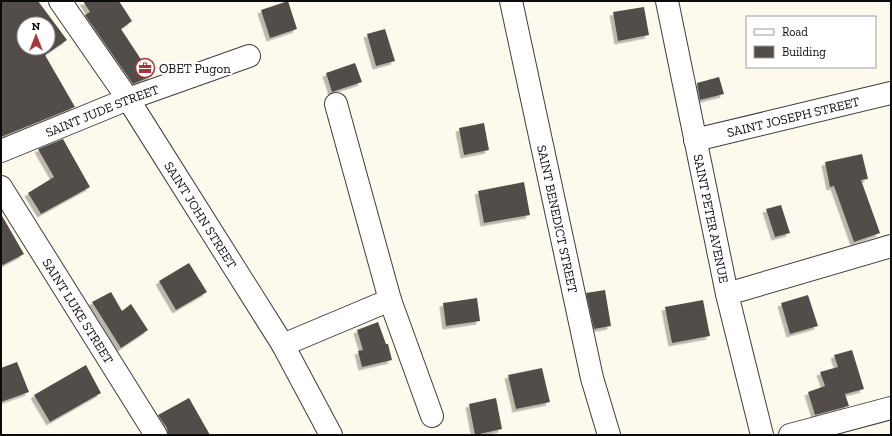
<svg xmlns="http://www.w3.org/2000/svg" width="892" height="436" viewBox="0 0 892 436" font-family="'Zilla Slab',serif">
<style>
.building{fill:#534d49;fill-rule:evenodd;filter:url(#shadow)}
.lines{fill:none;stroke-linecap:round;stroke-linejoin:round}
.minor-casing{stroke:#3e3e3e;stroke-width:24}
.minor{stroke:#fff;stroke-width:22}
.labels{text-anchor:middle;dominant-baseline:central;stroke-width:4;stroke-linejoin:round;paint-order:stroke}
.poi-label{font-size:13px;fill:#0b0b0b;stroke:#fff;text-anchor:start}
.street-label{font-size:13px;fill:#0b0b0b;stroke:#fff}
</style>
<defs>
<filter id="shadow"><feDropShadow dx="-3.5" dy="3.5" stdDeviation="0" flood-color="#0004"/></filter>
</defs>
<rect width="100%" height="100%" fill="#fdf9ec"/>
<path class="building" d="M1,1h37l29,39 -22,15 30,52 -74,30zM24,24h24v24h-24z
M83,1h36l13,20 -11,8 31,47 -19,8 -48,-69 5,-3z
M288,1l9,28 -27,9 -9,-28z
M644,7l5,28 -31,6 -5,-29z
M385,29l10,32 -19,5 -9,-32z
M355,63l7,19 -30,10 -6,-19z
M719,77l5,17 -24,6 -3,-17z
M484,123l5,27 -25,5 -5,-27z
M63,139l27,48 -49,27 -13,-21 26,-16 -16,-28z
M862,154l6,25 -7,1 19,53 -26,9 -20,-56 -4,1 -5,-25z
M524,182l6,33 -46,8 -6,-32z
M781,205l9,28 -15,4 -9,-28z
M1,214l23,40 -23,12z
M189,263l18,29 -31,18 -17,-29z
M605,290l6,36 -17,3 -8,-36z
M111,292l11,19 9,-7 17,26 -27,18 -29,-46z
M808,295l10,31 -28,8 -9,-31z
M477,298l3,23 -34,5 -3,-23z
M703,300l7,36 -38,7 -7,-36z
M378,322l8,22h2l4,16 -30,7 -4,-16 5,-1 -6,-20z
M852,350l12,39 -19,5 4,12 -34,9 -7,-23 17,-6 -5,-14 18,-5 -4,-12z
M17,362l12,30 -28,10v-34z
M86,365l15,28 -51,29 -16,-27z
M542,368l8,34 -34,7 -8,-34z
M189,398l21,37h-42l-1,-7 -9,-13z
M496,398l6,31 -27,6 -6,-31z"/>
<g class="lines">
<g class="minor-casing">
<g id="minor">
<path id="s1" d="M60,1l68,98 155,246 48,90"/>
<path id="s2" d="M511,1l81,377 17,57"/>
<path id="s3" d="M667,1l60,293 35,141"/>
<path d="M336,104l54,196 42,116"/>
<path id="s4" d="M695,140l196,-47"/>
<path id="s5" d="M1,151l127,-52 121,-43"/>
<path id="s6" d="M1,187l155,248"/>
<path d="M727,294l164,-48"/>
<path d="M283,345l107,-45"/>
<path d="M790,435l101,-27"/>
</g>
</g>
<use href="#minor" class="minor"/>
</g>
<defs>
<g id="office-ring" transform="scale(1)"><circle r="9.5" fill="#fff" stroke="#ab343b" stroke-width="1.5"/><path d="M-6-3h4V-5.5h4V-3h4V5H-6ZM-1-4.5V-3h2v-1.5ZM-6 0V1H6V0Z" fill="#ab343b"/></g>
</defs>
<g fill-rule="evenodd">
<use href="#office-ring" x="145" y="68"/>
</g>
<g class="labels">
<g class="poi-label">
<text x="159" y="68">OBET Pugon</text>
</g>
<g class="street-label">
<text stroke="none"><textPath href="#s5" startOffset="109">SAINT JUDE STREET</textPath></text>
<text stroke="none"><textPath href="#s4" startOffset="101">SAINT JOSEPH STREET</textPath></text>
<text stroke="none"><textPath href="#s1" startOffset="256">SAINT JOHN STREET</textPath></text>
<text stroke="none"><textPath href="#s2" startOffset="223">SAINT BENEDICT STREET</textPath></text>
<text stroke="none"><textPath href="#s3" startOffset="222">SAINT PETER AVENUE</textPath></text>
<text stroke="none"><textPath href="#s6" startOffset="146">SAINT LUKE STREET</textPath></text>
</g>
</g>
<rect width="892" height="436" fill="none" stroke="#0b0b0b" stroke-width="4"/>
<rect x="746" y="16" width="130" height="52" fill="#ffffff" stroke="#9d9d9d"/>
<rect x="754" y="29" width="20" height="6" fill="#ffffff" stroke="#9d9d9d"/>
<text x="782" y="36" font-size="12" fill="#0b0b0b">Road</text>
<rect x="754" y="46" width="20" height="12" fill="#534d49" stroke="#9d9d9d"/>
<text x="782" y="56" font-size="12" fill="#0b0b0b">Building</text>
<g transform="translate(36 36)"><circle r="19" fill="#ffffff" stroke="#9d9d9d"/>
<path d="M0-3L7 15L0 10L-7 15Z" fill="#ab343b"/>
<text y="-6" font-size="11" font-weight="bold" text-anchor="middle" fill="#0b0b0b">N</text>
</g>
</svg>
